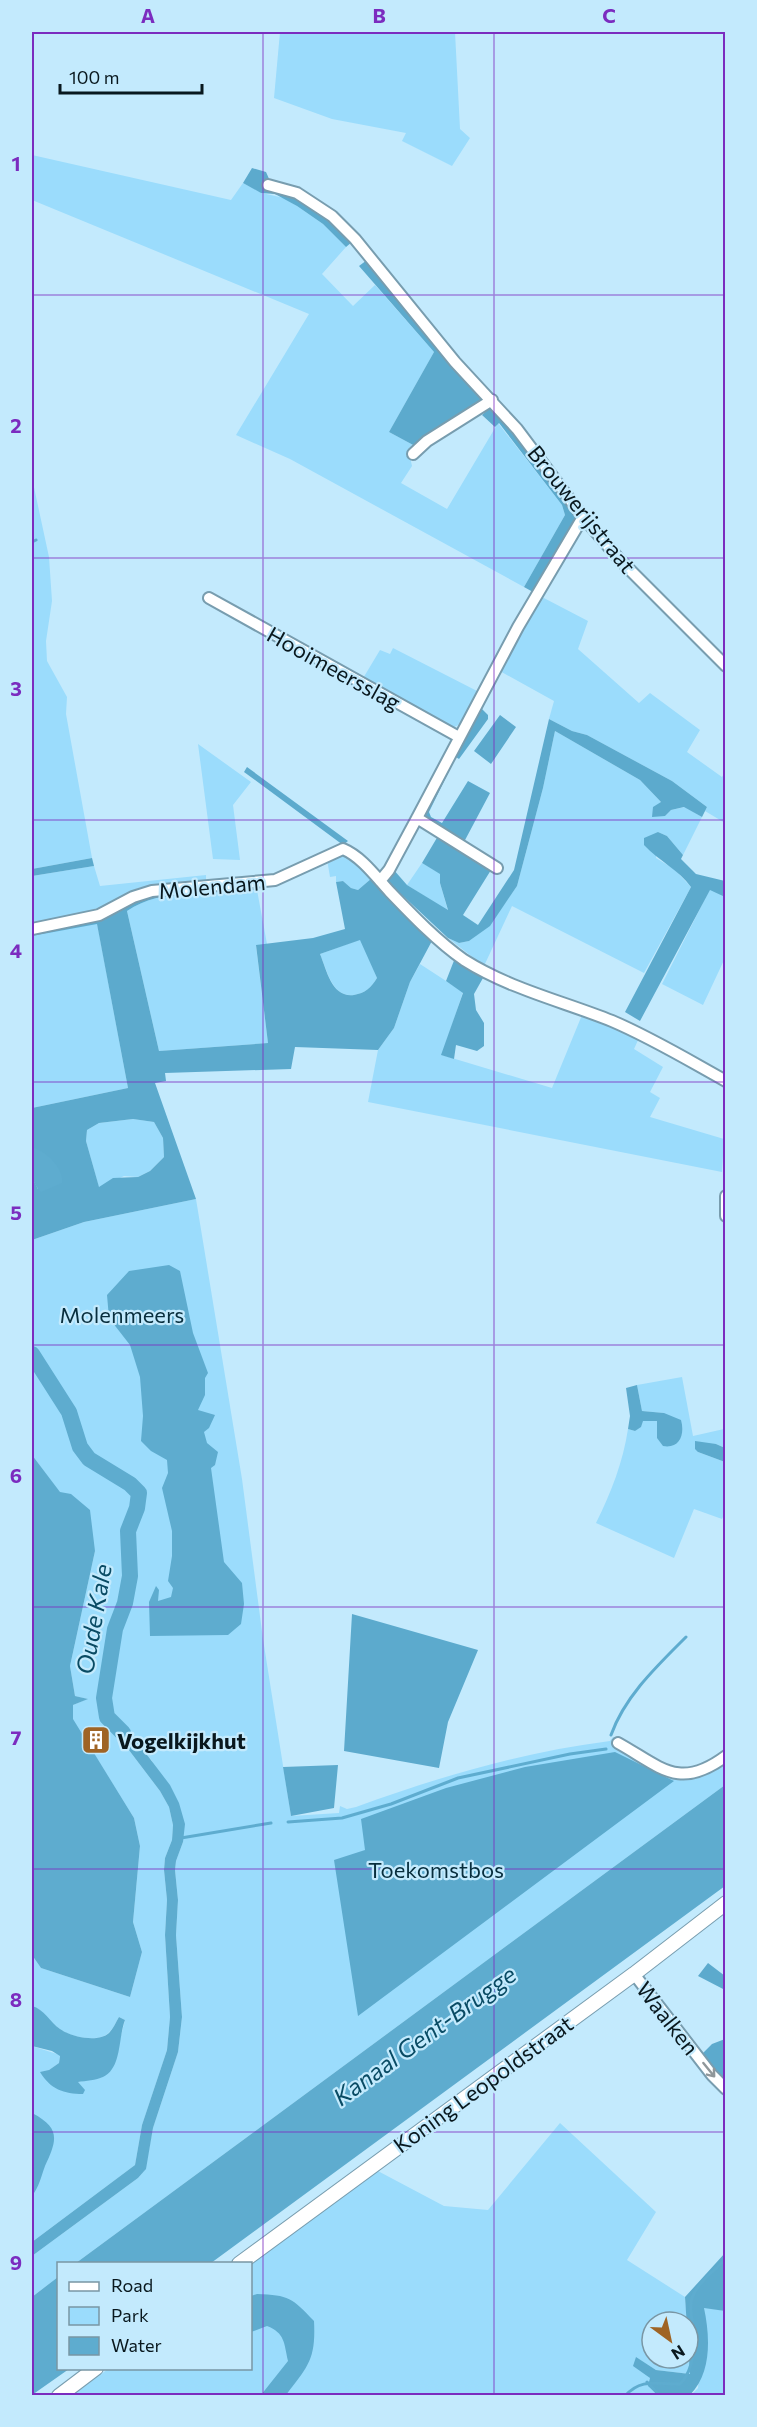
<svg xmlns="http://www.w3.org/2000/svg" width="757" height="2427" viewBox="0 0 757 2427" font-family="Commissioner,sans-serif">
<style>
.green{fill:#9bdcfc}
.forest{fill:#5caacd;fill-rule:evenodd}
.water{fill:#5eaccf}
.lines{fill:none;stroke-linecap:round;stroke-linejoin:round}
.stream{stroke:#5eaccf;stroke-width:3}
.river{stroke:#5eaccf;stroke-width:16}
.minor-casing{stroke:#789daf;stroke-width:14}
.tertiary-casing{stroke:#789daf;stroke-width:16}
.minor{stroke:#fff;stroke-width:10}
.tertiary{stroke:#fff;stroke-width:14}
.oneway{stroke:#90979a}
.grid{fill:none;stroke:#7b2cbf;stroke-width:1.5;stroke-opacity:0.55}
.labels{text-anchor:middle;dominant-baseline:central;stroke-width:4.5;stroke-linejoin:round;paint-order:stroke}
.street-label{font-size:22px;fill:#09181e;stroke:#c3eafd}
.park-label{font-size:22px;fill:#082e3d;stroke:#c3eafd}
.poi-label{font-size:22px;font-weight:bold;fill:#09181e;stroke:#c3eafd;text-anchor:start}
.water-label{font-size:24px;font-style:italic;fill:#094b64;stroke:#c3eafd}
.neatline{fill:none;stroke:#7b2cbf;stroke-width:2}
.grid-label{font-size:20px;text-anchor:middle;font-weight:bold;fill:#7b2cbf}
</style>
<rect width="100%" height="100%" fill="#c3eafd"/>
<path class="green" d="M280,32h175l5,97 10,9 -18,28 -50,-25 4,-8 -74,-14 -58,-21z
M32,155l199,45 12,-17 19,10 22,5 13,8 26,18 23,23 -24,27 31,32 22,-21 59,67 -45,80 26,14 -6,6 3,14 -11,17 46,26 51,-86 64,82 3,10 -41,72 -234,-128 -54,-24 73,-121 -277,-114z
M32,478l17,79 3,44 -6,40 1,20 20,36 -1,17 26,144 -60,11z
M540,596l48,25 -10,28 61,54 11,-10 50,37 -13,22 35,25 3,-5v51l-20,-12 2,-4 -35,-26 -85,-46 -15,-4 -23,-12 5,-18 -56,-31z
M393,648l86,44c-7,14 -13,34 -29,36l-88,-48 18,-30 10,4z
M555,731l85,49 21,22 4,14 6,-6 14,-3 17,10 -19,38 -16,-19 -9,-4 -2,26 18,11 17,18 -47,86 -132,-67 -28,60 -36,-28 11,5 10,-2 20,-15 28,-40 26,-98z
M198,744l53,38 -18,23 7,55 -27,-1z
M336,854l13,1 23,23 -14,12 -7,-2 -8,-7 -7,1v-6l-6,1 -3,-18z
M422,863l19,11 -1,9 8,28 -41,-26z
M94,866l6,20 106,-11v5l-68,8 -30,17 -16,5 -60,13v-47z
M710,889l15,8v61l-22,47 -41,-21z
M257,890l10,54 -11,2 12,97 -109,8 -32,-140c37,-24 87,-19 130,-21z
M97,923l31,165 -96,20v-172z
M361,939l16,39c-6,10 -12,15 -23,17 -22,3 -27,-25 -34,-41z
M420,964l43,28 -21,63 110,33 30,-73 57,23 -5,11 29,18 -13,25 10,6 -10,19 74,22 -2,33 -354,-70 10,-52 16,-22 16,-46z
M133,1119l21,3 9,16 1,19 -14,14 -12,6 -14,-1 -25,12 -13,-47 1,-11 12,-7z
M196,1199l46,280 21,160 28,177 48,-3 1,-7 7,3 9,-2c82,-30 167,-55 254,-66l3,-4 5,3 -4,7 59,29 53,-20 -1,29 -649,478 -18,1v13l-26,20v-41l106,-78 7,-8 8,-42 25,-76 4,-35 -6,-82 2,-35 -3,-30 1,-9 7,-19 -31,-81 -13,-16 -32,-27 9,15 44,58 9,16 4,18 -1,15 -7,18 -1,12 3,30 -2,35 5,82 -3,33 -25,75 -7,40 -103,77v-196l28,9 -1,8 -10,7 29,12 25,-5 15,-30 7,-27 -6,-3c-4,7 -8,16 -15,19 -11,5 -33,1 -43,-6 -11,-7 -17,-20 -29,-24v-51l9,13 89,29 12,-45 -9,-30 7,-76 -6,-28 -61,-98v-15l14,-6 -12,-3 -5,-30 25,-115 -35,-58 -28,-38v-94l33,52 9,-4 -42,-63v-106l52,-18z
M682,1377l11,59 31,-7 1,19 -9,-4 -18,8 27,10v51l-3,6 -28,-10 -20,49 -78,-35c15,-30 27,-61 32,-94l7,2 8,-11 15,1 -1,12 7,-20 -22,-2 -5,-26z
M560,2123l96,89 -29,48 58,37 2,25h-35v36h36v-15l2,31 -34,-4 -19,-12 13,20 -1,8 9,9 -586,1 36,-27 142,-1v-104l126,-94 68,36 44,4z
M704,2307l21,4v84l-35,1 8,-8z"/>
<path class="forest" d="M252,168l14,4 4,9 59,38 23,23 -6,5 -23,-23 -26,-18 -22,-12 -14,-1 -18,-10z
M367,260l117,139 -69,47 -26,-14 45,-80 -75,-86z
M492,406l85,111 -44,75 -9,-5 41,-72 -3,-10 -63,-82 -4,4 -13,-12z
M500,671l-18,38 6,6v4l-29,40 -3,-2 -27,55 2,5 11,6 26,-42 22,12 -26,49 -39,-24 -2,-4z
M500,715l16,12 -25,37 -17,-13z
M549,719l23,12 15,4 85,46 35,26 -5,10 -18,-10 -13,3 -6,6 -13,1 1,-10 8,-5 -21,-22 -85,-49 -12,57 -26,98 -27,40 -21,15 -10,2 -11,-5 -62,-58 7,-11 14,16 41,25 -8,-27v-9l-18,-11 16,-27 53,34 -28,45 15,10 36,-55z
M247,767l101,74 -5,4 -99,-73z
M658,832l9,4 16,19 -2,4 15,15 29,7v16l-15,-7 -70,131 -15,-9 66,-125c-12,-17 -32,-26 -47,-42v-7z
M92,858l2,8 -62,10v-7z
M372,878l61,61 -23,43 -16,46 -16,22 -83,-3 -4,22 -126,4 1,8 -11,2 41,116 -112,23 -52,18v-63l6,12 -4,-41 -2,2v-42l96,-20 -31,-164 -65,12v-4l120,-38 105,-10v6c-43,2 -93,-3 -130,21l32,140 109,-8 -12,-98 57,-7 32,-9 -9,-47 7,-1 8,7 7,2zM360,940l17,38c-6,10 -12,15 -23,17 -22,3 -27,-24 -34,-41zM133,1119l21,3 9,16 1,19 -14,14 -12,6 -25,1 -14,9 -13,-46 1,-11 12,-7z
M455,958l28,20 -9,16 2,16 8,13v23l-7,5 -21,-6 -2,14 -13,-4 22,-62 -17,-12z
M637,1385l5,26 22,2 17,7c4,14 -1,29 -18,26l-6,-8v-17h-14l-2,6 -6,4 -7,-2 2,-13 -4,-28z
M695,1441l21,3 9,4v14l-27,-10 -3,-3z
M352,1614l126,36 -30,72 -9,46 -95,-17z
M615,1752l59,29 -316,235 -24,-156 31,-10 -4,-31 85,-31 79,-21z
M338,1765l-4,43 -43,8 -8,-49z
M708,1963l17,13v14l-27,-14z
M725,2039v47l-24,-31 11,-11z
M725,2253v58l-21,-3c6,28 8,65 -14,87h-32l-10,-9 2,-8 -17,-12 3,-9 20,13 34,4 -5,-77z"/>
<path class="water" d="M34,1148c12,3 31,22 28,35l-21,9c-12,-12 -10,-27 -9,-42z
M169,1265l11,6 13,62 15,40 -3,5v17l-7,15 17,5 -6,13 -5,4 3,11 11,9 -3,13 -4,3 13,94 18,21 2,21 -3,20 -13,11 -78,1 -1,-34 7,-16 3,4 -1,11 13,-4 2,-9 -5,-7 4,-25v-25l-10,-43 6,-15 -1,-13 -16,-9 -10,-10 2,-25 -3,-39 -10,-32 -21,-27 -2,-23 22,-24z
M32,1455l28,37 11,2 19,16 5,41 -25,115 5,30 13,3 -15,6v14l61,99 6,28 -7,76 9,30 -12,45 -89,-29 -9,-13z
M107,1717l18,9 45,59 9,18 6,21 -2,18 -7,19 -1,9 3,30 -2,35 6,82 -4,35 -25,76 -7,41 -8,9 -106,78v-14l103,-77 7,-40 25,-75 3,-33 -5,-82 2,-35 -3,-30 1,-12 7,-18 1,-15 -4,-18 -9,-16 -44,-58z
M725,1785v101l-514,377h-135z
M32,2006c12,3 18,16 28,23 11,8 38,14 49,4 4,-4 7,-11 10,-16l6,3c-7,18 -3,48 -22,57 -7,3 -17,4 -25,5l7,8 -2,4c-19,0 -33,-5 -43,-22l9,-2 10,-7 1,-7 -8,-5 -20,-5z
M32,2113c29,15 25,27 13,53 -4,11 -6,21 -13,30z
M58,2277v91l11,1 -37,26v-98z
M257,2294c32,1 35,4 57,27 2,39 -6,45 -28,74h-25l27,-34c-4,-18 -3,-28 -21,-35l-16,6v-36z"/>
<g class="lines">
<path class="stream" d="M32,542l4,-2
M611,1735c14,-39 46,-69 75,-98
M288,1822l54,-4 49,-14 67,-26 112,-24 36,-5
M181,1838l90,-15
M647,2382l13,14
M625,2396c17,-19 33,-11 55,-12 12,-11 14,-33 14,-48 0,-12 -6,-26 -2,-38 5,-15 23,-28 34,-39"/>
<path class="river" d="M32,1354l37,58 11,35 9,12 41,25 9,9 -2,15 -9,23 2,45 -5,27 -10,26 -11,69 3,19 16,16"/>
<g class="minor-casing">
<path id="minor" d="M268,185l29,8 35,23 23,23 100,123 62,67 66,88 36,42 107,107
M413,454l14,-13 65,-41
M209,598l250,139
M417,818l80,50
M380,881l9,-11 28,-52 101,-191 65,-110
M32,929l67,-14 34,-18 19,-6 123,-11 68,-31c19,8 33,28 47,43 23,24 47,49 74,68 46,29 98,41 148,61 40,17 76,39 114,60
M726,1196v20
M618,1743c43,24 61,48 108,13
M634,1974l78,101 14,14"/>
</g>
<g class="tertiary-casing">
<path id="tertiary" d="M239,2264l395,-290 92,-71
M59,2396l37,-28"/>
</g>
<use href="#minor" class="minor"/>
<use href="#tertiary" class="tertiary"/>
</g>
<defs><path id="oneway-shaft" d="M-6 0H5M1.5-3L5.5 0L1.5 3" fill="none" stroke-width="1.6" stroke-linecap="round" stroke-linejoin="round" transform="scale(1.5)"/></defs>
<use class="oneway" href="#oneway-shaft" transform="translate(709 2070) rotate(51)"/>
<path class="grid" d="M263,32v2364M494,32v2364M32,295h694M32,558h694M32,820h694M32,1082h694M32,1345h694M32,1607h694M32,1869h694M32,2132h694"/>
<defs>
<g id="building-square" transform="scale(1.5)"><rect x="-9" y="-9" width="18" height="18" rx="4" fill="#9f6425" stroke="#c3eafd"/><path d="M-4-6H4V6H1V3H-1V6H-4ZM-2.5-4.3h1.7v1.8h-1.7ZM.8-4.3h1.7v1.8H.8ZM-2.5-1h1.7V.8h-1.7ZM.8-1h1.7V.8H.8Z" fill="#fff"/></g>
</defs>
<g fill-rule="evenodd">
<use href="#building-square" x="96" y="1740"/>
</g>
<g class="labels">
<g class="street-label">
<text transform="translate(582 509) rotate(51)">Brouwerijstraat</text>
<text transform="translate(334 668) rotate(29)">Hooimeersslag</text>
<text transform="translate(212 886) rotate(-5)">Molendam</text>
<text transform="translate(668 2018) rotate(52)">Waalken</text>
<text transform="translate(483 2084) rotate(-36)">Koning Leopoldstraat</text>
</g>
<g class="park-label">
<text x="122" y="1314">Molenmeers</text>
<text x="436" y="1869">Toekomstbos</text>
</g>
<g class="poi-label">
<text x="117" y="1740">Vogelkijkhut</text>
</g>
<g class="water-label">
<text transform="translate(93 1619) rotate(-80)">Oude Kale</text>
<text transform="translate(424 2035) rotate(-36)">Kanaal Gent-Brugge</text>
</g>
</g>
<rect width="757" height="2427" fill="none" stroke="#c3eafd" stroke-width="66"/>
<rect x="57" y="2262" width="195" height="108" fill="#c3eafd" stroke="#7996a4" stroke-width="1.5"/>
<rect x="69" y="2282" width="30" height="9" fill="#ffffff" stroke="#7996a4" stroke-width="1.5"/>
<text x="111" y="2292" font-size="18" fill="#09181e">Road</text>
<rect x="69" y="2307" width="30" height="18" fill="#9bdcfc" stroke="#7996a4" stroke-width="1.5"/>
<text x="111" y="2322" font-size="18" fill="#09181e">Park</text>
<rect x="69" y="2337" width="30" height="18" fill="#5eaccf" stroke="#7996a4" stroke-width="1.5"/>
<text x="111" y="2352" font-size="18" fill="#09181e">Water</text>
<g transform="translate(670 2340) rotate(147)"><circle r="28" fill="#c3eafd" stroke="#7996a4" stroke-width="1.5"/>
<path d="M0-4.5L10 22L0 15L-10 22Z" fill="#9f6425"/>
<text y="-9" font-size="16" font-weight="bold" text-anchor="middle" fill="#09181e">N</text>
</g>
<path d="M60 84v9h142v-9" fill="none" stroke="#09181e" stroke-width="3"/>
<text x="69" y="84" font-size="18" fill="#09181e" stroke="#c3eafd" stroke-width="4.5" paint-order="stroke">100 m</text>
<rect x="33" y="33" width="691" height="2361" class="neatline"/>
<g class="grid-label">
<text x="148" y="23">A</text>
<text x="379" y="23">B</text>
<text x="609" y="23">C</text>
<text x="16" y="171">1</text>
<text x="16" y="433">2</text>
<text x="16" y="696">3</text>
<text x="16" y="958">4</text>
<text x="16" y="1220">5</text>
<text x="16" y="1483">6</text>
<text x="16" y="1745">7</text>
<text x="16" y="2007">8</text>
<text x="16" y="2270">9</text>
</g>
</svg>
